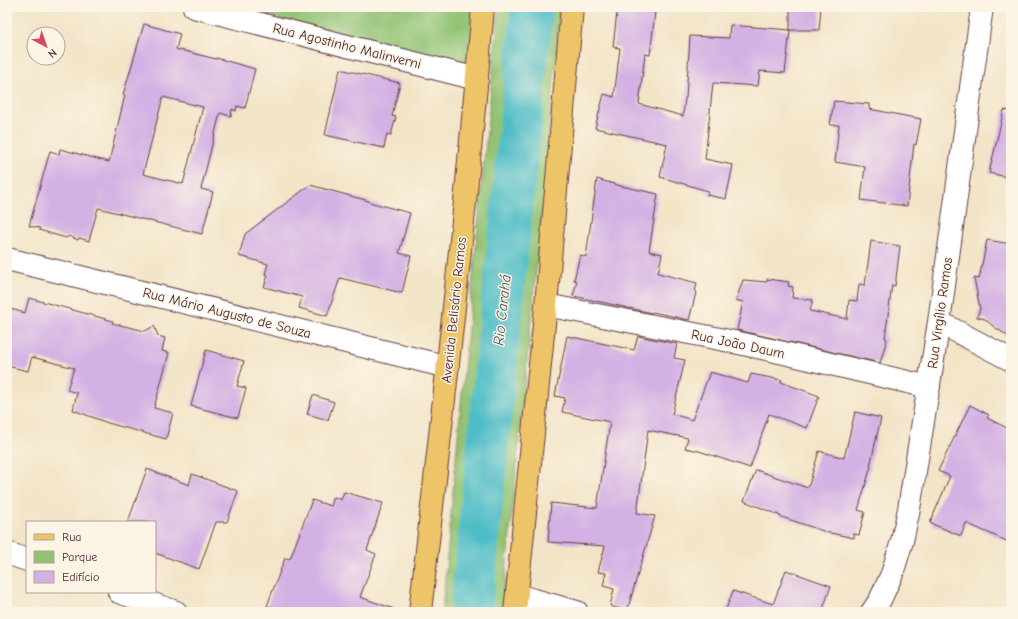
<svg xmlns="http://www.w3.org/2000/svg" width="1018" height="619" viewBox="0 0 1018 619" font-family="'Comic Neue',sans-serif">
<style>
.green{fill:#92c374;stroke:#6e7150}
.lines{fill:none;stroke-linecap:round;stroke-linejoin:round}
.river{stroke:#4fbdc7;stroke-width:42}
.building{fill:#d3b1e4;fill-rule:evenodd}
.minor-casing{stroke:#633d42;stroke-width:24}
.major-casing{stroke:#633d42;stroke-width:24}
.minor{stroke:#fff;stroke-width:22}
.major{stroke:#eec469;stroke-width:22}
.labels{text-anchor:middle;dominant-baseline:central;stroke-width:3;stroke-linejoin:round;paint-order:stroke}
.street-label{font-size:14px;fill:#4a1f2b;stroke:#fcf5e5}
.water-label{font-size:15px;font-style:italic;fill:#4c5662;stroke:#fcf5e5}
</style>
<rect width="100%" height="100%" fill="#fcf5e5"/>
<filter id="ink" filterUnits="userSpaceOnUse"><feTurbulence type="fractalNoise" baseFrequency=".025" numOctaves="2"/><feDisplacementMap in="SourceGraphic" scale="8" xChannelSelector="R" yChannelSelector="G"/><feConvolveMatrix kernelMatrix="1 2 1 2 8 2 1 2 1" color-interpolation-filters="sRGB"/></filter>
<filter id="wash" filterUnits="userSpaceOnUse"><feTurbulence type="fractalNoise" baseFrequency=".012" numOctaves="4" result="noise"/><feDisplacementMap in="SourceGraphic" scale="16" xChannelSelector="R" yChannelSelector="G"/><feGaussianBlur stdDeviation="0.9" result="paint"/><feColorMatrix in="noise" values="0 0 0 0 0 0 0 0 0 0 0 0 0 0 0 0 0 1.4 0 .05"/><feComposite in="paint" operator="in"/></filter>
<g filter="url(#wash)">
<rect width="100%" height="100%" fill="#f2e4c7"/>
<path class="green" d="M239,7h244l-6,72z
M499,7h61l-14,164 -44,441h-60l22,-241z"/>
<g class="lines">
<path class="river" d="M471,612l61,-605"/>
</g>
<g id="blocks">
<path class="building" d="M625,7h25l-1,4 6,1 -5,43 -5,-1 -6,50 44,12 2,-18h1l4,-62 39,2 1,-13 60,5 -5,43 -25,-2 -2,15 -45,-3 -8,76 28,6 -7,34 -19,-4 1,-4 -48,-14 7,-33 -72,-16 9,-34 10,3 6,-49 -7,-1 4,-35 7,1z
M790,7h31l-2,23h-29z
M144,24l36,10 -4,15 40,10v-1l39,11 -10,39 -8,-2 -1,5 -4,-2 -1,7 -11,-3 -19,76 12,3 -11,42 -104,-26 -9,33 -10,-3 -1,2 -9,-4 -3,2 -27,-8 1,-2 -11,-2 21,-75 9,3 1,-5 49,13 16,-67h-2zM163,97l40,10 -20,77 -40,-10z
M340,69l60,14 -8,33 4,1 -5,18 -4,-1 -3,14 -59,-13z
M834,101l35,3v5l52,10 -5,26 -2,-1 -7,62 -46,-6 4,-33 -30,-5 4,-37h-9z
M1004,110l7,1v67l-22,-5z
M597,179l24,7 37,8 -9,57 13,3 -4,19 39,10 -2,9 1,1 -7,27 -36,-8 -1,1 -79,-17 4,-15 -3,-1 6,-25 6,2z
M310,185l59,16v1l41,11 -11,40 12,3 -9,37 -62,-15 -13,38 -28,-8 3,-11 -38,-10 4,-12 -3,-1 3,-10 -29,-8 6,-22z
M987,240l24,4v94l-17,-11 -9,-8 -8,-2 3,-8 -6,-31 5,1z
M871,241l29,5 -5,40 -3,-1 -7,53 2,1 -7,24 -143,-33 6,-28 -7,-2 7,-20 24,2v-3l22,3 -1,4 5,1 -1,11 21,2 -3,11 37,8 2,-19 8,1 2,-17 6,1z
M29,298l84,23 -1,2 33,8 9,-5 4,10 7,2 -3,13 7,2 -15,55 19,5 -7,26 -58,-16 -35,-13 4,-17 -10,-3 7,-22 -42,-11 -4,14 -21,-5v-58l18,5z
M567,336l67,14 4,-14 39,8 -3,14 11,2 -13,54 20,6 18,-48 38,11 3,-9 31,6 -1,2 38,14 -12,32 -38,-14 -19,54 -51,-17 -14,-3 3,-10 -40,-8 -11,83 18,3 -28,95 -17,-5 4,-17 -11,-3 3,-13 -8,-1 7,-26 -57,-4 3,-39 46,5 13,-86 -48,-10 3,-14 -10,-2z
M206,350l38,11 -7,25 9,2 -8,30 -47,-12z
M313,395l21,7 -6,18 -21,-6z
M970,405l19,10 -2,3 24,12v113l-45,-20 -5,13 -31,-13 20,-47 -12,-5z
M855,412l26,6 -11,48h1l-13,44 7,2 -6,23 -5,-1v4l-28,-6 -47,-16v-1l-35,-14 12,-31 52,18 11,-37 25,7z
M147,469l42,16 3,-11 46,17 -11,31h-11l-17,47 -44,-16v-31h-27z
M344,492l39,11 -16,47 9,4 -16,43 34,12 -1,3h-108l-18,-6 18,-48 5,1 22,-59 19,6 3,-9 7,3z
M786,570l45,16 -9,26h-97l8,-21 40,13z"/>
</g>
</g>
<g filter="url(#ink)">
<use href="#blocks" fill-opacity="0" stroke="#633d42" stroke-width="1"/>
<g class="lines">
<g class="minor-casing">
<path id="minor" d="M194,7l283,72
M7,259l441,108
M546,305l174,34 51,11 158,37
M939,322l72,38
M7,553l20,7
M119,592l57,20
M517,595l60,17
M872,612l8,-12 12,-26 10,-33 7,-32 30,-187 43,-315"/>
</g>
<g class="major-casing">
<path id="major" d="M420,612c23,-201 46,-403 63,-605
M515,612l31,-307 26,-298"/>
</g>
<use href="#minor" class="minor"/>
<use href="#major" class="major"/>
</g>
</g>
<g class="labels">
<g class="street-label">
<text transform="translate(347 46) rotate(14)">Rua Agostinho Malinverni</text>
<text transform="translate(454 310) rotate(-84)">Avenida Belisário Ramos</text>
<text transform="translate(227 313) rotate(14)">Rua Mário Augusto de Souza</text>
<text transform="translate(940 313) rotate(-82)">Rua Virgílio Ramos</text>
<text transform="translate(738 344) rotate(12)">Rua João Daum</text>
</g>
<g class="water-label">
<text transform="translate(502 310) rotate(-84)">Rio Carahá</text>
</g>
</g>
<rect width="1018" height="619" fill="none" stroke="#fcf5e5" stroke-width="24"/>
<rect x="26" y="521" width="130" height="72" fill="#fcf5e5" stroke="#b59f9b"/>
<rect x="34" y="534" width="20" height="6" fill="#eec469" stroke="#b59f9b"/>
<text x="62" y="541" font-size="12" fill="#4a1f2b">Rua</text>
<rect x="34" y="551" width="20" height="12" fill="#92c374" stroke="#b59f9b"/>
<text x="62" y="561" font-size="12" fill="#4a1f2b">Parque</text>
<rect x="34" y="571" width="20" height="12" fill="#d3b1e4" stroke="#b59f9b"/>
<text x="62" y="581" font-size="12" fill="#4a1f2b">Edifício</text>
<g transform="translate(46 46) rotate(139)"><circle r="19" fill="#fcf5e5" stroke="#b59f9b"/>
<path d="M0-3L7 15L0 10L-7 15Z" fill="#d1495b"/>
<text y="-6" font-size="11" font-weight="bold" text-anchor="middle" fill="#4a1f2b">N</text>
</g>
</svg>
